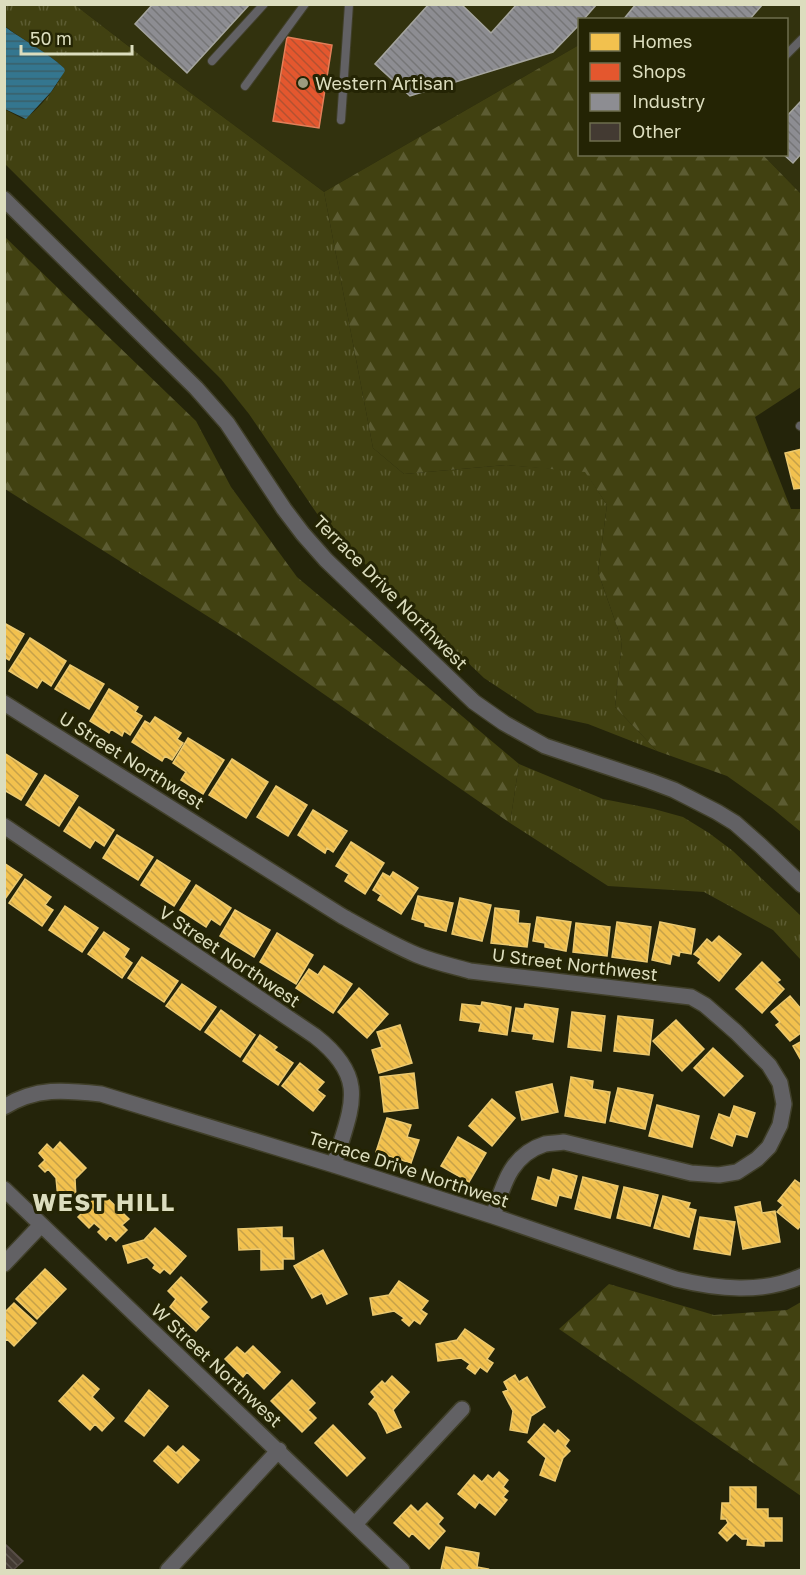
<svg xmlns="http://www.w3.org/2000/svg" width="806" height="1575" viewBox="0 0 806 1575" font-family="'Golos Text',sans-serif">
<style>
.built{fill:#32320e}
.grass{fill:url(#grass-tufts)}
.forest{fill:url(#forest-firs)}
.water{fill:url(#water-rules)}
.homes{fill:url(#homes-back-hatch);stroke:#ebc970;stroke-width:1.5}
.shops{fill:url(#shops-back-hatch);stroke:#e27f59;stroke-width:1.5}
.industry{fill:url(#industry-back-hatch);stroke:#a5a59f;stroke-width:1.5}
.building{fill:url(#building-back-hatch);stroke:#574c46;stroke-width:1.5}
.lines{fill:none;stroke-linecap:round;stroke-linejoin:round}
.lane-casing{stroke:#403f29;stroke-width:10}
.street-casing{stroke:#403f29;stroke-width:18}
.lane{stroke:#626164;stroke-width:8}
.street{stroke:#626164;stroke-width:15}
.poi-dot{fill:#9c9c7f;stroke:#242404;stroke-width:2}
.labels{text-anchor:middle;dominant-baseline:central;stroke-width:6;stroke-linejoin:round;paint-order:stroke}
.poi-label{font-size:18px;fill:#dcddbe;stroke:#242404;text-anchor:start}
.street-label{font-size:18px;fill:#dcddbe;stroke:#242404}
.district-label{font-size:24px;font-weight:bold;letter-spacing:1.5px;fill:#dcddbe;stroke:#242404}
</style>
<defs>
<pattern id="grass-tufts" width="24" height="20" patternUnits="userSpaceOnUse" patternTransform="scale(1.5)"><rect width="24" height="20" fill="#414111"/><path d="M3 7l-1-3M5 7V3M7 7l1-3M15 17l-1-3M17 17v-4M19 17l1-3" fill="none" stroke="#5c5c32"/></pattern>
<pattern id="forest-firs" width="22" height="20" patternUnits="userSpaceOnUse" patternTransform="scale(1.5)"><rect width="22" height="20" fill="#414111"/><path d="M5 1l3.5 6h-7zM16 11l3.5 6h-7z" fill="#5c5c32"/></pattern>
<pattern id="water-rules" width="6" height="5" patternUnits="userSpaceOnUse" patternTransform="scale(1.5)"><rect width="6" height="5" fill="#34768f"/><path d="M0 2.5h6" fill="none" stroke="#3a5f68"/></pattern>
<pattern id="homes-back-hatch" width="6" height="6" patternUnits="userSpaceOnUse" patternTransform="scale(1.5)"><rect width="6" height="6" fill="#f2c14e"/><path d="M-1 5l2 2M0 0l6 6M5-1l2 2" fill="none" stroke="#c6a149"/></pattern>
<pattern id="shops-back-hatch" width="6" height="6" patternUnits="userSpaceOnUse" patternTransform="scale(1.5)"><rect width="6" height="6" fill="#e4572e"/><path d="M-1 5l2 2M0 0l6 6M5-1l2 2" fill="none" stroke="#b35131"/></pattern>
<pattern id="industry-back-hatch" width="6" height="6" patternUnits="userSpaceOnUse" patternTransform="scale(1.5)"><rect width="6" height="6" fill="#8d8d92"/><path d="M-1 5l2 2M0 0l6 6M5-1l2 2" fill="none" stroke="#767677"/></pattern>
<pattern id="building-back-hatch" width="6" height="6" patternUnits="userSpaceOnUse" patternTransform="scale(1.5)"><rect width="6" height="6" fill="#433a32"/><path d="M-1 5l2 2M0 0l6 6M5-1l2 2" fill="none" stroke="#5e564e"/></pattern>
</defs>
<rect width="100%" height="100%" fill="#24240a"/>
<path class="built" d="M75,5h726v189l-38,-39 23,-1v-134h-157l-2,-3 -4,3h-43l-1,25 -255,147 -179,-133z"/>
<path class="grass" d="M5,5h70l70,54 179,133 49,256 31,26 102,-9 79,6 22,34 -9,67 24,69 -7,66 42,44 -69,-27 -51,-11 -53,-35 -141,-135 -21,-22 -73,-107 -28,-35 -216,-215 -1,-55 19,10c12,-4 40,-38 41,-51 -18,-17 -40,-27 -59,-42z
M519,764l84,35 51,10 29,8 26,16 24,18 68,65v44l-28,-30 -69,-38 -96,-6 -98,-63z"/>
<path class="forest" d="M579,45l1,109 183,1 38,39v193l-46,30 36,92h10v323l-29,-24 -45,-32 -70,-25 -42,-44 7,-66 -24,-69 9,-67 -22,-33 -79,-7 -102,9 -31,-26 -49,-256z
M5,237l191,184 35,66 66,90 222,187 -9,59 -263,-182 -242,-152z
M609,1284l105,31 73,-5 14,-8v194l-242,-167z"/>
<path class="water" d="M4,26c20,15 42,25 60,42l1,3 -14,21 -25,27 -21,-10z"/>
<path class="homes" d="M802,449v39l-8,1 -9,-36z
M4,623l20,11 -15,26 -5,-3z
M30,638l36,23 -15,25 -9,-6 -5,8 -28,-17z
M70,665l34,19 -15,25 -34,-20z
M109,689l29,18 -3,5 7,4 -12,19 -6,-4 -2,5 -11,-7 -2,4 -19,-12z
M155,717l26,16 -4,6 6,4 -11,17 -7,-4 -3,5 -30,-19 13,-21 5,3z
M188,738l36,22 -21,34 -22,-14 5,-8 -13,-9z
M4,753l33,21 -16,26 -17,-10z
M232,759l36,23 -22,36 -37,-23z
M45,775l33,21 -19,30 -33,-21z
M276,786l31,19 -19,31 -31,-19z
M79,807l35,23 -10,16 -9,-6 -5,8 -26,-17z
M313,810l34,21 -14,21 -6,-4 -2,5 -27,-18z
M117,835l36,22 -15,23 -35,-22z
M351,842l33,21 -19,31 -20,-13 4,-7 -13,-8z
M157,860l33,21 -16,25 -33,-21z
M4,863l18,12 -17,24h-1z
M393,872l25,16 -17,26 -23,-14 3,-5 -8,-5 10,-17 7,4z
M25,879l26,18 -6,8 8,5 -11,16 -33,-23z
M196,885l35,23 -11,17 -9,-6 -5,8 -26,-17z
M418,896l35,7 -7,28 -21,-5v-3l-13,-4z
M460,898l31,7 -9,36 -30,-7z
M65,906l33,22 -16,24 -33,-22z
M495,908l24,3 -1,12 12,1 -3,23 -36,-4z
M235,910l35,20 -16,27 -34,-21z
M537,917l34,5 -5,29 -21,-4v-4l-12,-2z
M617,922l34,5 -4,35 -35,-5z
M660,922l35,7 -4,25 -11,-2 -1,4 -7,-2 -2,10 -18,-4z
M576,923l34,4 -3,29 -34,-4z
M104,932l25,17 -5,8 8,6 -10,15 -34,-24z
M277,933l36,22 -17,29 -36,-22z
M719,936l22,18 -22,27 -21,-18 3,-4 -7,-5 13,-15 5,4z
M142,957l36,24 -14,21 -36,-24z
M762,962l18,18 -3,2 7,7 -22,24 -26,-24z
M324,966l28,18 -19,29 -37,-25 13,-19 9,6z
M182,984l34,23 -16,23 -34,-24z
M359,988l29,26 -21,24 -29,-26z
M790,996l12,14v22l-12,9 -14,-16 4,-3 -9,-10z
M482,1002l29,5 -4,28 -28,-4 2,-8 -21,-3 2,-16 19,2z
M525,1004l33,5 -5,33 -20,-3 1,-5 -22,-3 4,-23 8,1z
M221,1010l34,25 -15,22 -35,-25z
M572,1012l33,4 -4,35 -33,-4z
M618,1016l35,4 -4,35 -35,-4z
M676,1020l28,29 -22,22 -29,-30z
M400,1025l12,38 -33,10 -7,-23 10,-3 -5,-15z
M260,1035l17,12 -3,3 19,13 -15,22 -35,-24z
M802,1041v21l-9,-16z
M713,1048l30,28 -19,20 -30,-28z
M300,1063l24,19 -7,8 8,6 -12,15 -31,-25z
M414,1073l4,35 -34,4 -4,-35z
M571,1077l22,4 -1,8 18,3 -5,31 -40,-7z
M552,1084l6,28 -36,8 -6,-28z
M618,1088l35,7 -8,34 -35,-8z
M492,1099l23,19 -23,28 -23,-20z
M657,1105l42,11 -7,31 -43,-11z
M734,1106l21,7 -8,24 -11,-3 -4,12 -21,-8 8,-24 11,4z
M387,1118l24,7 -4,12 12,3 -8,23 -35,-11z
M458,1137l28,16 -17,29 -28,-16z
M60,1142l26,26 -11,11 1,19 -18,1 -2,-21 -8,-9 -3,3 -6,-6 6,-6 -6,-7 8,-9 6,6z
M553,1169l24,7 -6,22 -12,-3 -3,11 -24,-7 6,-22 12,4z
M583,1177l35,9 -8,32 -35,-9z
M795,1180l7,5v39l-4,5 -21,-17 6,-7 -5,-4z
M624,1187l34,8 -8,31 -33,-8z
M102,1193l27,26 -7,6 5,5 -11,11 -6,-6 -4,5 -8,-8 3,-3 -7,-6 -5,5 -11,-11 4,-4 -5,-6 11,-12 6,6z
M663,1196l27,7 -2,5 8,2 -7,27 -35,-9z
M760,1202l2,11 13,-2 5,31 -37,7 -8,-42z
M700,1217l35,5 -5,33 -36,-6z
M282,1227v11h11l1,21h-11v10l-22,1v-21l-22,1 -1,-21z
M155,1228l31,28 -16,18 -6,-5 -4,4 -7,-5 2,-3 -8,-8 -19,6 -5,-17 21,-6z
M323,1250l24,44 -20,10 -5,-11 -10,5 -18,-32z
M45,1269l21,20 -29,30 -21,-20z
M181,1277l26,25 -7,7 9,8 -13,14 -26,-24 6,-8 -8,-8z
M399,1281l29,20 -7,9 6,4 -7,10 -6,-4 -5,6 -7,-6 2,-2 -10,-7 -21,4 -3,-17 19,-3z
M14,1303l22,20 -22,23 -7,-7 -3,3v-29z
M465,1329l29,20 -7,10 6,4 -6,9 -7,-5 -5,7 -8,-6 3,-4 -9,-6 -23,3 -2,-17 21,-4z
M253,1346l27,26 -16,17 -17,-17 -4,5 -18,-18 12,-12 8,7z
M83,1375l16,14 -7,8 22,21 -12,13 -7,-7 -5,6 -31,-29z
M515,1375l4,7 8,-5 18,30 -14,9 -4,17 -17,-3 3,-19 -10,-19 5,-2 -4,-8z
M392,1376l17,16 -16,18 8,17 -14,6 -10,-21 -8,-8 6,-7 -4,-5 11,-11 3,3z
M292,1380l23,23 -7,7 8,8 -14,14 -31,-31z
M149,1390l19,16 -24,30 -19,-15z
M544,1424l11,10 3,-4 11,10 -4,6 5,5 -7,7 -8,23 -15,-6 6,-17 -18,-16z
M333,1425l32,33 -18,18 -32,-33z
M168,1446l8,7 7,-7 16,14 -21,23 -24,-22z
M499,1472l9,8 -5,7 5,4 -5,6 4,3 -12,15 -16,-13 -4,6 -17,-14 16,-19 8,7 6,-7 5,4z
M730,1487h26v22h12v9h14v23h-18v5l-17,-1 1,-6h-6l-7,-6 -8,8 -8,-8 9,-10 -2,-4h-5l1,-16h8z
M427,1503l16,15 -5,6 7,7 -16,18 -17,-16 -3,4 -15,-14 17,-18 7,7z
M446,1547l33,6 -2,14 11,2 -1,1h-46z"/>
<path class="shops" d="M287,37l45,8 -13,83 -46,-7z"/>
<path class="industry" d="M153,4h97l-63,69 -52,-49z
M429,4h32l30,29 26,-29h80l-14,16h-3v4l-27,28 -143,44 -35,-32z
M636,4h127l-14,16h-126z
M802,100v53l-9,10 -10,-9h3v-37z"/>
<path class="building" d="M4,1543l19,18 -10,9h-9z"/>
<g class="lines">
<g class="lane-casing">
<path id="lane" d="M786,55l16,-16
M212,61l52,-57
M245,86l60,-82
M341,120l8,-116
M800,426l2,1"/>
</g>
<g class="street-casing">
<path id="street" d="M4,199l192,189 31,35 57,86 19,25 23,26 148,142 30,21 41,23 105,35 24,9 43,22 18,11 25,22 42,40
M4,703l338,213c25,14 49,28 75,39 17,7 35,11 53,16l221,26 14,8 31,27 33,33 11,18 4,21 -4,21 -11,22 -12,12 -20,13 -18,3 -28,-2 -127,-31c-6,1 -13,1 -19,2 -35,11 -42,42 -52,72
M4,826l311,210c55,43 36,71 19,129
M4,1107c32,-20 61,-17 97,-13l233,71 159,51 183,63c41,10 86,15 126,-3
M4,1189l398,381
M4,1264l37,-39
M355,1524l107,-115
M168,1570l111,-120"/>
</g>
<use href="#lane" class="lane"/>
<use href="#street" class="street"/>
</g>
<circle class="poi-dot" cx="303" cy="83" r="6"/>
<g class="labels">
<g class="poi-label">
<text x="315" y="83">Western Artisan</text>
</g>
<g class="street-label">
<text transform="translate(391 592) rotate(45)">Terrace Drive Northwest</text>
<text transform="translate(132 760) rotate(32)">U Street Northwest</text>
<text transform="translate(230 956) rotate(34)">V Street Northwest</text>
<text transform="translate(575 964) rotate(7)">U Street Northwest</text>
<text transform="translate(409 1169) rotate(18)">Terrace Drive Northwest</text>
<text transform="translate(217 1365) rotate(43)">W Street Northwest</text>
</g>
<g class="district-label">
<text x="104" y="1201">WEST HILL</text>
</g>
</g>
<rect width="806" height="1575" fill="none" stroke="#dcddbe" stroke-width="12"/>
<rect x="578" y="18" width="210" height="138" fill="#242404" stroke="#6e6e4e" stroke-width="1.5"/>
<rect x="590" y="33" width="30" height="18" fill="#f2c14e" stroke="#6e6e4e" stroke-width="1.5"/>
<text x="632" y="48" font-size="18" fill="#dcddbe">Homes</text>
<rect x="590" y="63" width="30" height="18" fill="#e4572e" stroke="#6e6e4e" stroke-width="1.5"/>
<text x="632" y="78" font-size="18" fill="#dcddbe">Shops</text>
<rect x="590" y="93" width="30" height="18" fill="#8d8d92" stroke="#6e6e4e" stroke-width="1.5"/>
<text x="632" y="108" font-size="18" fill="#dcddbe">Industry</text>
<rect x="590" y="123" width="30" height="18" fill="#433a32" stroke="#6e6e4e" stroke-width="1.5"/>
<text x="632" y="138" font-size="18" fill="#dcddbe">Other</text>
<path d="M21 45v9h111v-9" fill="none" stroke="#dcddbe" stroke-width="3"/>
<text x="30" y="45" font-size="18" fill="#dcddbe" stroke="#242404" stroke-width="4.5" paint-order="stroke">50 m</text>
</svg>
